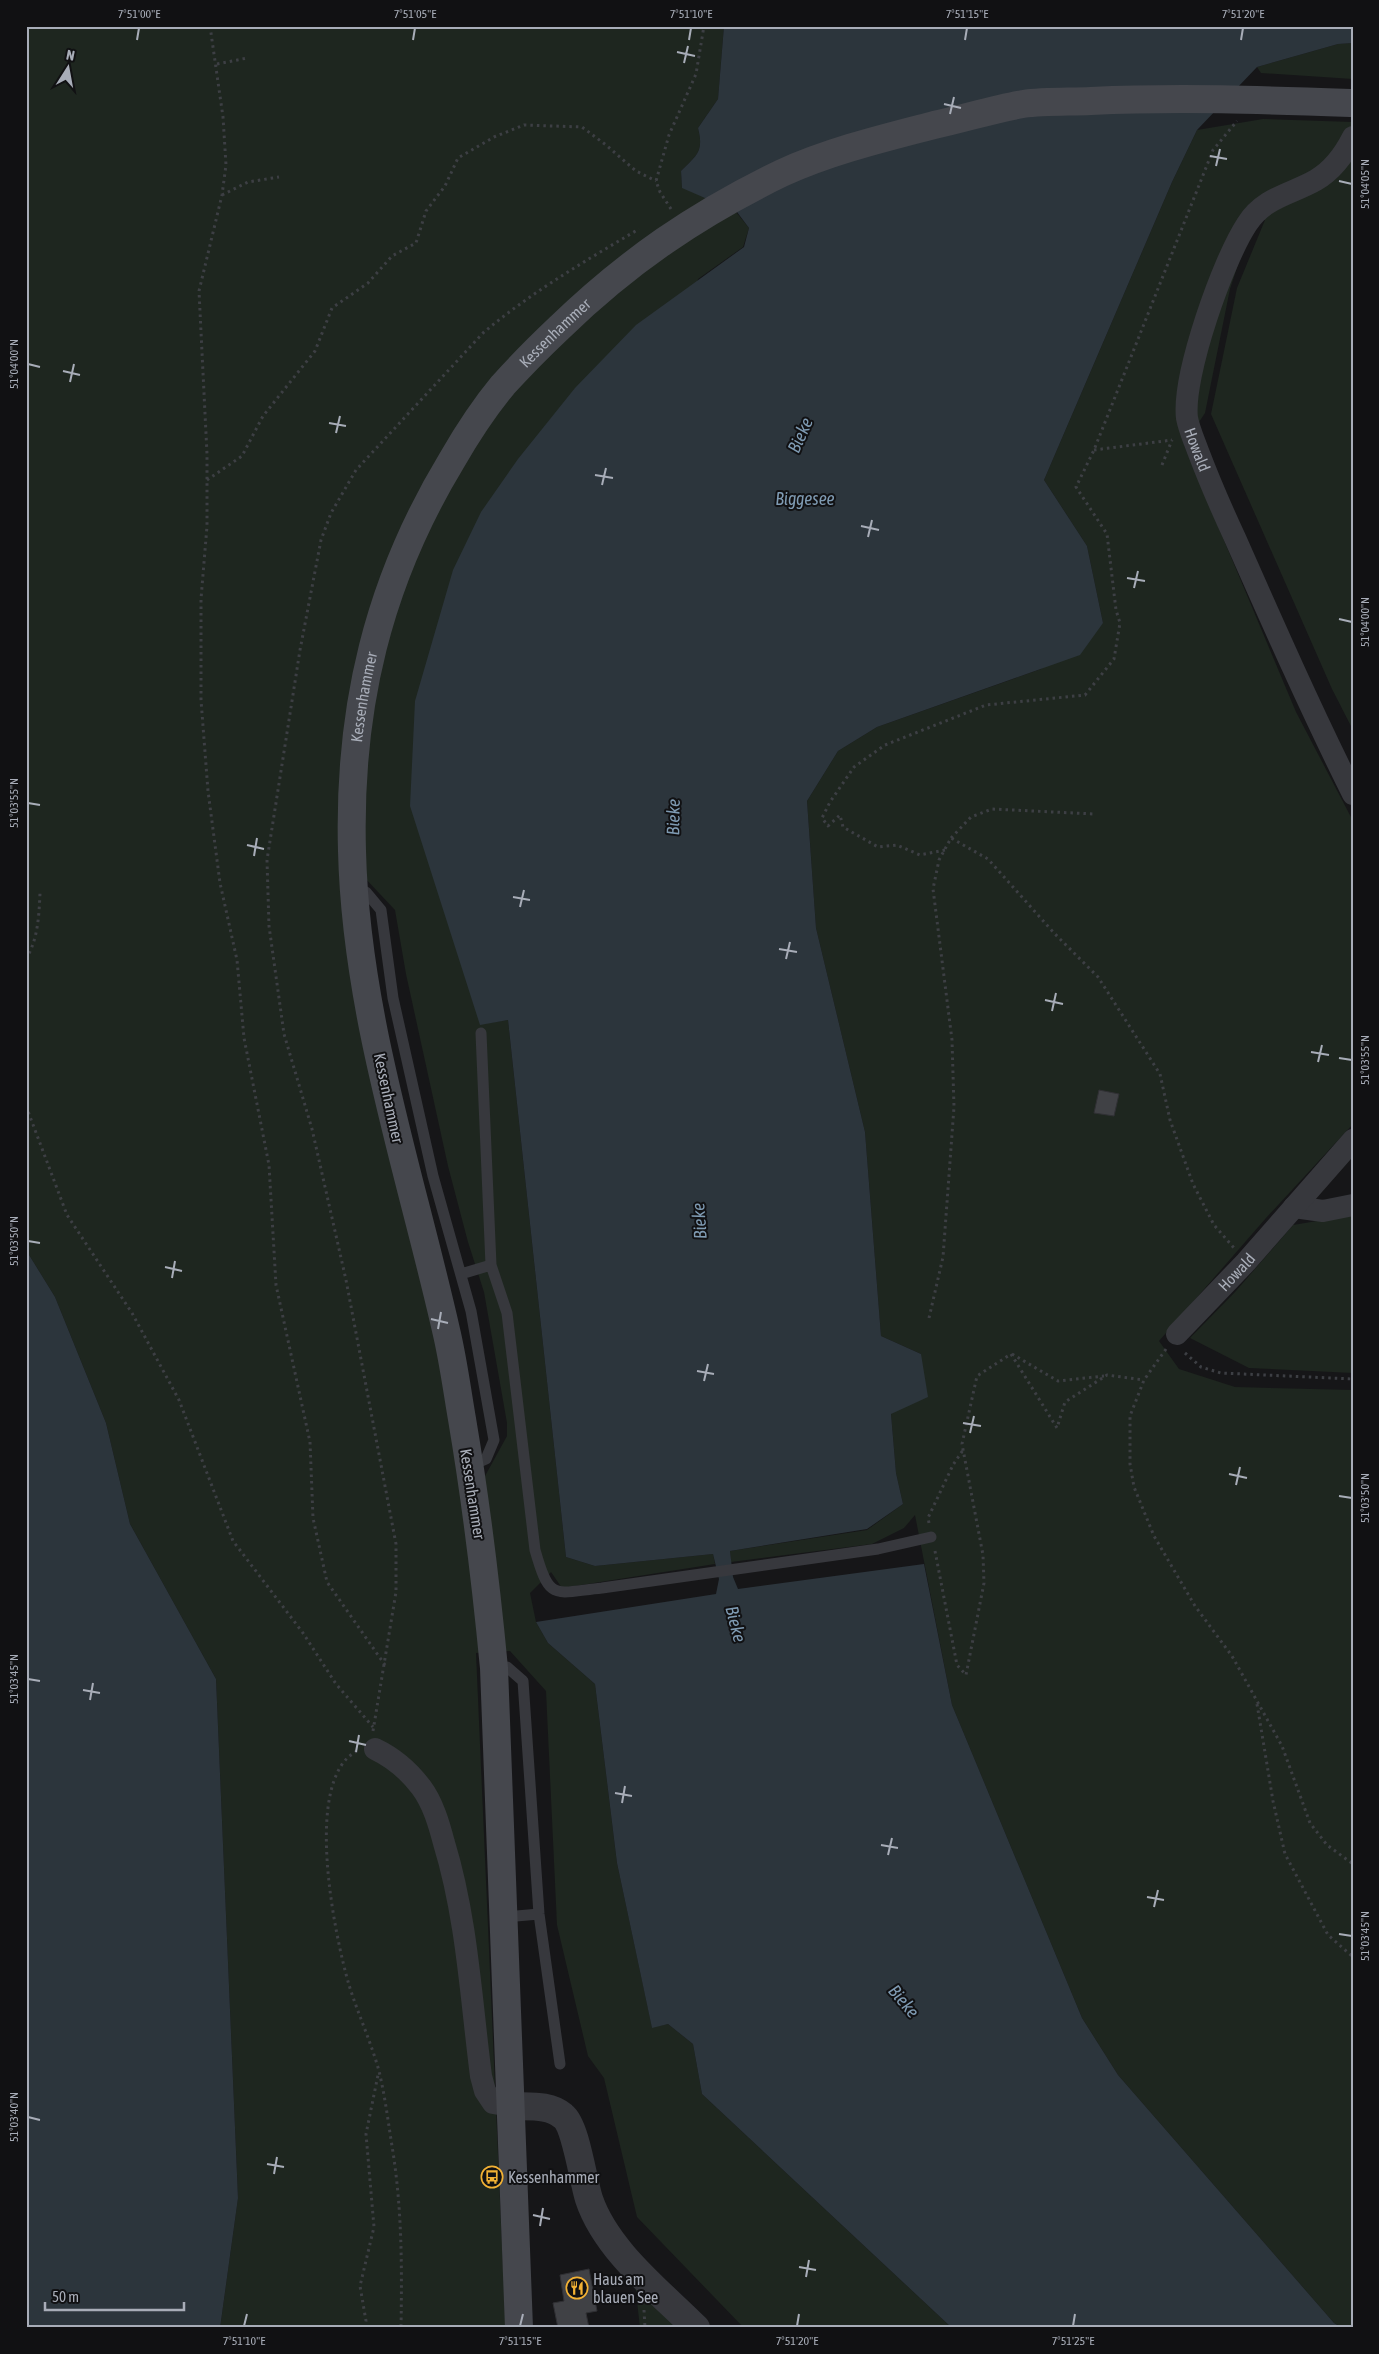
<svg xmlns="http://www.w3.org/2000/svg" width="1379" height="2354" viewBox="0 0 1379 2354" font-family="'Asap Condensed',sans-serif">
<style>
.green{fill:#1e261f;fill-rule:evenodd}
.water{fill:#2c353c}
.building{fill:#404145;stroke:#303034}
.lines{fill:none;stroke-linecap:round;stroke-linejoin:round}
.path{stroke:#3d3f44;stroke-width:3;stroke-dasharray:2.5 4;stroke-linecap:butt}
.service{stroke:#37383d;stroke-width:11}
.minor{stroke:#37383d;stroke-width:22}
.tertiary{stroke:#37383d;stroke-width:28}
.secondary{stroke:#45474d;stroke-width:28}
.ticks{fill:none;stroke:#a8adb8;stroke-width:2}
.labels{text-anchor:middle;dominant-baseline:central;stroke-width:4;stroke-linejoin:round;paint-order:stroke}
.street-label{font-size:16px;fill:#a8adb8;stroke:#111113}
.poi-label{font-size:16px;fill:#a8adb8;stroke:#111113;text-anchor:start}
.water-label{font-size:18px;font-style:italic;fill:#7f9bb3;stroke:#111113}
.neatline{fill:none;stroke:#a8adb8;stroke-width:2}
.ticks-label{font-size:12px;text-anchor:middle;fill:#a8adb8}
</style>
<rect width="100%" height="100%" fill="#161618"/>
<path class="green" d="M26,26h698l-6,73 -20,29c6,24 -1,27 -17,43l1,16 54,25 13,16 -6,19 -45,32 -218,745 28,-4 58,537 29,9 118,-12 2,10 -153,24 -11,-16 -21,21 6,29 12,21 47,41 22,179 35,164 16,-3 25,20 9,50 250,234h-208l-107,-111 -33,-139 -16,-22 -31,-131 -11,-234 -36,-40 -34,2 27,616 6,59h-289l18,-130 -22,-519 -86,-155 -24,-101 -51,-126 -29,-47zM363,876l32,34 11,64 42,192 20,76 16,50 23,131v13l-22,40 -107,-472z
M1353,43v36l-92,-6 -4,-6 81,-23z
M1263,119l90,3v608l-21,-41 -121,-275 26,-126 28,-68 -10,-7 -25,76 -25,124 -21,32 112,267 57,109v303l-87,94 -107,123 20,28 56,18 118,3v938h-11l-8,-5 -216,-248 -36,-57 -130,-313 -37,-190 -11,13 -32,16 -141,18 -1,-11 137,-21 36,-26 -7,-31 -5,-59 30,-60 -40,-18 -16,-204 -49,-204 -9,-127 31,-50 39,-24 164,-58 62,-46 -16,-77 -43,-66 128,-298 25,-52z
M1353,1215v158l-104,-5 -59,-30 46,-47 57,-66z
M635,2283l46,45h-41z"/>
<path class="water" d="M724,26h629v17l-15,1 -81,23 -60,63 -25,52 -128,298 43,66 16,77 -23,32 -203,72 -39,24 -31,50 9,127 49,204 16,204 40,18 7,43 -37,17 5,59 7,31 -36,25 -137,22 3,26 5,12 186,-25 28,141 130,313 36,57 216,248 8,5h-390l-250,-234 -9,-50 -25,-20 -16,4 -35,-165 -22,-179 -47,-41 -12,-21 180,-28 3,-15 -6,-25 -118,12 -29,-9 -58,-537 -28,5 -70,-219 5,-105 38,-131 28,-58 37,-53 57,-71 61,-63 108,-78 5,-19 -12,-16 -55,-24 -1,-17c16,-16 23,-19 17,-43l20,-29z
M26,1250l29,47 51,126 24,101 86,155 22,519 -18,130h-194z"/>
<path class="building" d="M1099,1090l20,4 -5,22 -20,-3z
M589,2269l8,42 -11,2 3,15h-31l-5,-25 11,-2 -4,-26z"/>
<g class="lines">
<path class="path" d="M210,26l13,91 3,48 -4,30 -23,96 8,163v72l-6,73v101l7,91 12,92 17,77 7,78 25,127 7,120 34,157 3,76 14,64 58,83
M217,64l30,-6
M222,195l26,-13 31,-5
M671,209l-11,-17 -4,-11 13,-46 27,-61 8,-48
M1094,450l78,-10
M1162,465l10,-25
M207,480l35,-24 21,-40 52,-65 17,-43 36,-25 24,-27 24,-13 10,-32 19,-25 13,-28 36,-21 30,-12 58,2 24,18 30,26 20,10
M951,838l20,-21 21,-8 102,5
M945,850l-25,5 -23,-10 -19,2 -35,-20 -3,-12 -12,11 -6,-8 8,-16 24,-35 31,-22 101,-40 99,-10 29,-36 6,-36 -4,-13 -9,-76 -31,-47 18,-37 119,-300 24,-29
M26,959c12,-20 13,-43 14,-66
M26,1106l41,109 65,98 47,87 54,141 70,92 33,51 37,43
M929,1318l14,-61 11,-150 -2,-67 -19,-151 6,-29 12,-22 37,21 66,74 44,44 62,97 10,46 23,64 21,41 20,23
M1166,1349l-22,31 -14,36v48l4,23 20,49 41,70 37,50 50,90 28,77 17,22 26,19
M1185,1353l16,14 20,6 132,6
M1011,1354l46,74 8,-26 42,-27 37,5
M1012,1354l46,27 46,-5
M929,1523l-1,-5 25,-53 10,-15
M935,1551l22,114 9,10 18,-92 -1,-28 -21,-111 15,-68 34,-22
M1257,1704l16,97 12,53 43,81 25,22
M373,1731l23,-139v-48l-50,-264 -34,-151 -28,-95 -15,-108 -2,-66 33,-210 21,-110 10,-27 25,-43 127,-137c47,-40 102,-72 156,-104
M357,1751c-55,28 -22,186 -8,234 9,29 22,57 30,86 6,25 9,50 13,75 10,61 10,120 9,182
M644,2310l1,18
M365,2328l1,-7 -6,-35 14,-59 -8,-93 12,-59"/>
<path class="service" d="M355,889l11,3 15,18 12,88 40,178 38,135 23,129 -8,19 -16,7
M481,1033l10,232 16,48 28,237c15,52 18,43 67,38l276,-39 53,-12
M461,1274l30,-9
M494,1668l13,-1 16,14 16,233 21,150
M504,1917l35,-3"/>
<g class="minor">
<path id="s1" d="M1353,137c-9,18 -20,33 -37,43 -24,14 -52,17 -69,44 -24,36 -65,152 -60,194 2,11 7,22 11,33 11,29 24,59 37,87 38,86 76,172 118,256"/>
<path d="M1294,1207l29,4 30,-6"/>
<path id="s2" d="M1177,1334l69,-72 107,-122"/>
<path d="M375,1749c19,9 33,21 46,38 12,16 18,37 23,56 23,75 27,156 37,233l4,15 8,12 18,3"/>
</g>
<path class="tertiary" d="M511,2106c18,1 38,-2 52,10 13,10 20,65 26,83 17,51 70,92 107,129"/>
<path class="secondary" id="s3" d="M519,2328l-25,-660c-8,-84 -18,-166 -32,-249 -5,-29 -9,-60 -16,-89 -36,-159 -90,-315 -94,-479 -4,-143 26,-269 100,-391 15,-26 32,-52 51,-75 18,-20 37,-39 56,-57 68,-66 138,-114 223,-155 48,-22 102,-35 152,-48 29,-6 59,-16 89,-21 22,-3 46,-2 68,-3 88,-4 174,-1 262,2"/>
</g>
<path class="ticks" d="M137,40l2,-12M413,40l2,-12M689,40l2,-12M965,40l2,-12M1241,40l2,-12M677,52l18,4M684,63l4,-17M944,104l17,4M950,114l4,-17M1210,156l17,3M1216,166l4,-17M1339,181l13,3M28,364l12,3M63,371l17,4M70,382l4,-18M329,423l17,3M336,433l4,-17M595,475l18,3M602,485l4,-17M861,526l18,4M868,537l4,-17M1127,578l18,3M1134,588l4,-17M1339,619l13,3M28,803l12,2M247,845l17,4M254,856l3,-18M513,897l17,3M520,907l4,-17M779,949l18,3M786,959l4,-17M1045,1000l18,4M1052,1011l4,-18M1311,1052l18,3M1339,1058l13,2M1318,1062l4,-17M28,1241l12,2M165,1267l17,4M172,1278l3,-17M431,1319l17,4M438,1329l3,-17M697,1371l17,3M704,1381l4,-17M963,1423l18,3M970,1433l4,-17M1229,1474l18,4M1236,1485l4,-18M1339,1496l13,2M28,1679l12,2M83,1690l17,3M90,1700l3,-17M349,1741l17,4M356,1752l3,-17M615,1793l17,3M622,1803l3,-17M881,1845l17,3M888,1855l4,-17M1147,1897l17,3M1154,1907l4,-17M1339,1934l13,2M28,2117l12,3M267,2164l17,3M274,2174l3,-17M533,2215l17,4M540,2226l3,-18M799,2267l17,3M806,2277l3,-17M244,2326l3,-12M520,2326l3,-12M797,2326l2,-12M1073,2326l2,-12"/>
<defs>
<g id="bus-ring" transform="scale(1.125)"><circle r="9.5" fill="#111113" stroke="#f2b134" stroke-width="1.5"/><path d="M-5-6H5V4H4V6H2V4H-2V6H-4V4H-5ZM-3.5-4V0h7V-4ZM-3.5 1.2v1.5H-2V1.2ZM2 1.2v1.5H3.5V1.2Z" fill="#f2b134"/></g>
<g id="restaurant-ring" transform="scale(1.125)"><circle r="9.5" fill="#111113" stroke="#f2b134" stroke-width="1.5"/><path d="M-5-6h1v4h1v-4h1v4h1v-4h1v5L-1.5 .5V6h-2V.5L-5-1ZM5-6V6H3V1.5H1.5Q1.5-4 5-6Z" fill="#f2b134"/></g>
</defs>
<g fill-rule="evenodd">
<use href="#bus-ring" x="492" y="2177"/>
<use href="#restaurant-ring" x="577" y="2288"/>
</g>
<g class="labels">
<g class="street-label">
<text stroke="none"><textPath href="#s3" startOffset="2065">Kessenhammer</textPath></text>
<text stroke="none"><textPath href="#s1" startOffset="379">Howald</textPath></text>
<text stroke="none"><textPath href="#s3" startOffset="1646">Kessenhammer</textPath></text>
<text transform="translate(389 1098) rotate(78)">Kessenhammer</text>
<text stroke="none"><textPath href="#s2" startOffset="86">Howald</textPath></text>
<text transform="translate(473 1494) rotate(81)">Kessenhammer</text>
</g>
<g class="poi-label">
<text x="508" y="2177">Kessenhammer</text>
<text x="593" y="2279">Haus am<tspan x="593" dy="18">blauen See</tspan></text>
</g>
<g class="water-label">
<text transform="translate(800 435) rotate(-66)">Bieke</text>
<text x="805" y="498">Biggesee</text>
<text transform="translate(673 817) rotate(-89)">Bieke</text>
<text transform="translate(699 1221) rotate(-94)">Bieke</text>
<text transform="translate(736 1624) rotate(76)">Bieke</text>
<text transform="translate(904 2001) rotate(50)">Bieke</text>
</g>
</g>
<rect width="1379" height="2354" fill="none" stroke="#111113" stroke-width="55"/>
<g transform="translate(68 68) rotate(11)" stroke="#111113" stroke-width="4" paint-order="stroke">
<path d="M0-4L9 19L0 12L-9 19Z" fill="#a8adb8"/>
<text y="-8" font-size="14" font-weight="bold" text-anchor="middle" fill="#a8adb8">N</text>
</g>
<path d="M45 2302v8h139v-8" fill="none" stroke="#a8adb8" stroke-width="2.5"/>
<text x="52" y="2302" font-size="15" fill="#a8adb8" stroke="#111113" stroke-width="4" paint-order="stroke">50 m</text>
<rect x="28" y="28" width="1324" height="2298" class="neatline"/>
<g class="ticks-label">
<text x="139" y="18">7°51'00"E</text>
<text x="415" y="18">7°51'05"E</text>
<text x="691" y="18">7°51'10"E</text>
<text x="967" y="18">7°51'15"E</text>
<text x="1243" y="18">7°51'20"E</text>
<text transform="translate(1365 184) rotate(-90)" y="4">51°04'05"N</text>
<text transform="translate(14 364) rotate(-90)" y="4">51°04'00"N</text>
<text transform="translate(1365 622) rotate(-90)" y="4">51°04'00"N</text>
<text transform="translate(14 803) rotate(-90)" y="4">51°03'55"N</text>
<text transform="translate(1365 1060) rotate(-90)" y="4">51°03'55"N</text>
<text transform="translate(14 1241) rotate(-90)" y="4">51°03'50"N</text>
<text transform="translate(1365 1498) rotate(-90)" y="4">51°03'50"N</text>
<text transform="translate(14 1679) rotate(-90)" y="4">51°03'45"N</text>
<text transform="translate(1365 1936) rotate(-90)" y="4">51°03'45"N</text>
<text transform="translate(14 2117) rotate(-90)" y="4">51°03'40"N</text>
<text x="244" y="2345">7°51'10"E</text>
<text x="520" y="2345">7°51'15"E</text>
<text x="797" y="2345">7°51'20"E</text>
<text x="1073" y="2345">7°51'25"E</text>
</g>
</svg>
